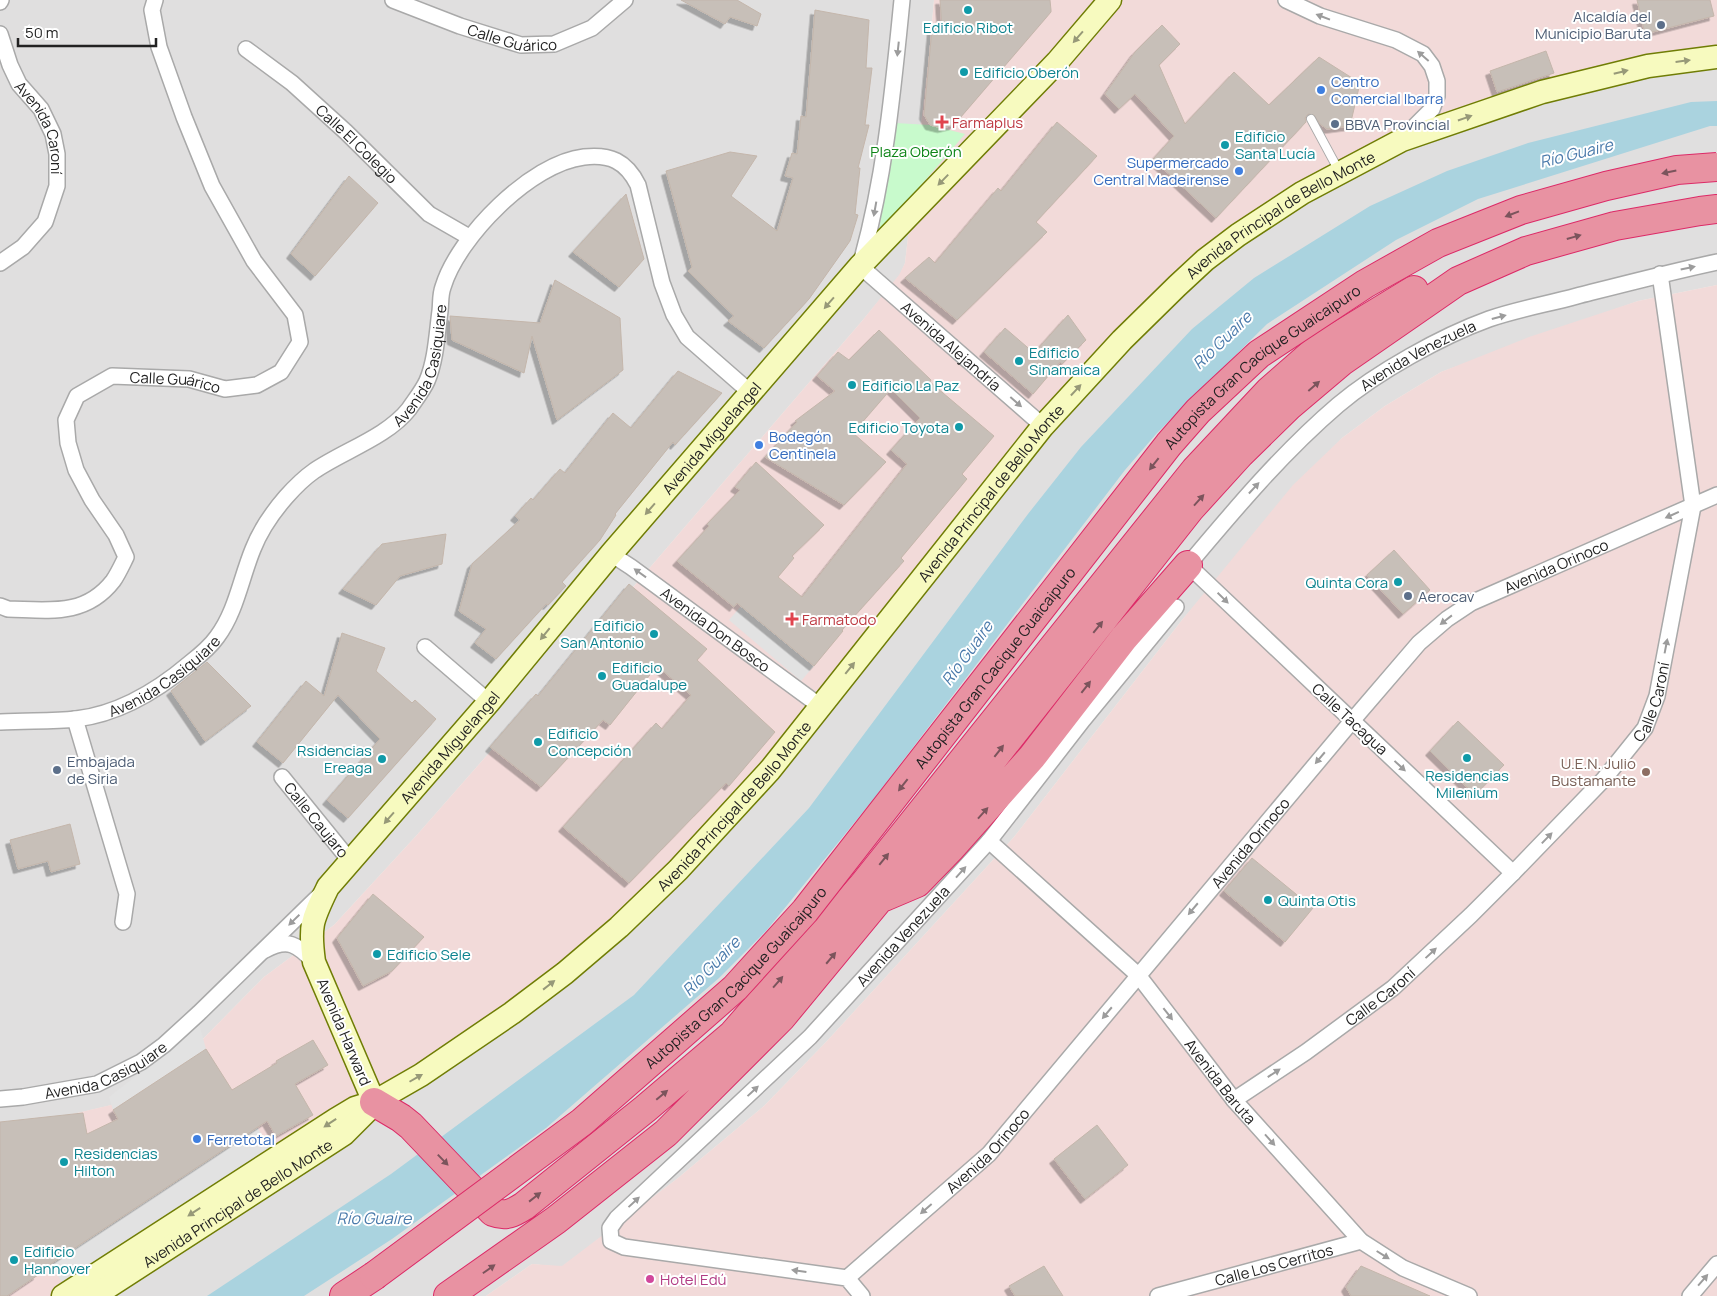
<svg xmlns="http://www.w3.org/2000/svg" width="1717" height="1296" viewBox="0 0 1717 1296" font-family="Manrope,sans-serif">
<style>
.residential{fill:#e0dfdf}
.commercial{fill:#f2dad9}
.park{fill:#c8facc}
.parking{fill:#e2e2e2}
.water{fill:#aad3df}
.building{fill:#c7bfb8;stroke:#c4b6ab;filter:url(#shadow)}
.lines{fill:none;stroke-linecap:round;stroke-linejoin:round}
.lane-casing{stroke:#a9a9a9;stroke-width:10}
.street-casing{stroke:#a9a9a9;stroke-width:18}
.secondary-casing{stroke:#707d05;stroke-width:25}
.highway-casing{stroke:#dc2a67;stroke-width:30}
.lane{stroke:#fff;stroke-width:8}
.street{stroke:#fff;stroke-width:15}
.secondary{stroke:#f7fabf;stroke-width:22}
.highway{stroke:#e892a2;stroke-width:28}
.highway-bridge-casing{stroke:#dc2a67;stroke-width:30;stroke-linecap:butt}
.highway-bridge{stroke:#e892a2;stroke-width:28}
.oneway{fill:#9c9c9c}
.oneway2{fill:#979978}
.oneway3{fill:#7b545c}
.culture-dot{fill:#0f9aa8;stroke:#fff;stroke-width:2}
.service-dot{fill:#5c6f8a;stroke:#fff;stroke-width:2}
.shop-dot{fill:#3f7fe0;stroke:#fff;stroke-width:2}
.health-dot{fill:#e0444e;stroke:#fff;stroke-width:2}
.education-dot{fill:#8d6e63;stroke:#fff;stroke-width:2}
.hotel-dot{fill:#d1479c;stroke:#fff;stroke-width:2}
.labels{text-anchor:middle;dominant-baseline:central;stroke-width:4;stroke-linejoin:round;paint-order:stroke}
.service-label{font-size:15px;fill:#4e5e75;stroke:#fff;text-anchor:start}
.culture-label{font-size:15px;fill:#0d838f;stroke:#fff;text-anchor:start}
.street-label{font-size:15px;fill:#222;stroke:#fff}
.shop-label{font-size:15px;fill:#366cbe;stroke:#fff;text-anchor:start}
.health-label{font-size:15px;fill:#be3a42;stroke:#fff;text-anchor:start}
.park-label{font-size:15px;fill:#0c8416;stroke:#fff}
.education-label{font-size:15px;fill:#785e54;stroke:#fff;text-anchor:end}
.hotel-label{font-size:15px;fill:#b23c85;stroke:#fff;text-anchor:start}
.water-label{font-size:16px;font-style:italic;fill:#4a7aab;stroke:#fff}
</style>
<defs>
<filter id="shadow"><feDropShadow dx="-4.5" dy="4.5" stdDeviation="0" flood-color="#0004"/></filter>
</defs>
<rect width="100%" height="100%" fill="#f2efe9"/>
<path class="residential" d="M0,0h934l-5,55 -24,208 -5,12 -38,46 -301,350 -145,165 -82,89 -70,52 -69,70 -83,58 -112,26z
M1717,52v233l-79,16 -197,71 -56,34 -43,32 -160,182 -168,217 -187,204 -63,65 -86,72 -116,89 -30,-3 -46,32h-420l946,-836 206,-207 193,-115z"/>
<path class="commercial" d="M934,0h783v52l-36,3 -332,106 -192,144 -381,461 -217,210 -493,320h-66v-165l111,-26 84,-58 69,-70 70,-52 82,-89 145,-165 301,-350 37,-46 6,-12 24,-208z
M1717,285v1011h-1231l46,-32 30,2 116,-88 86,-72 63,-65 187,-204 168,-217 111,-135 49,-47 43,-32 56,-34 88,-35 109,-36z"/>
<path class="park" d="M895,123l35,2 35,9 -86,100 4,-45z"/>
<path class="parking" d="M741,606l73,60 -13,15 -72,-61z
M199,1024l7,25 -93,61 -4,-13 48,-37z
M257,1127l13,20 -206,138 -14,-21z"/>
<path class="water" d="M1717,101v25h-7l-232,73 -82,41 -129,84 -110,109 -32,37 -253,331 -106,130 -47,47 -173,150 -154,111 -88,57h-97l184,-122 243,-179 175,-187 219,-294 53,-67 111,-118 62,-51 116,-72 77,-35 81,-28 163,-41z"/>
<path class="building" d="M681,0h56l24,14 -4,12 -27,-9 -5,7z
M940,0h110l1,10v2l-97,113 -12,3 -12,-3 -6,-10 8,-86 10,-1z
M1637,0h73l4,16 -69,18z
M815,10l54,10 -3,48h6l-7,57h4l-11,43h2l-5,46 3,1 -8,26 -41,58 -45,49 -36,-27 6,-5 -46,-45 4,-4 -26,-96 64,-19 27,4 -26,40 46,35 16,-53 -8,-2 7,-23 5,1 4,-38 5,1z
M1162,25l18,19 -21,21 26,59 49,-52 35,33 50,-48 41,26 -10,43 -23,3 -7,-5 -6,-9 -6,-1 -3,4 1,4 -90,96 -63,-59 21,-23 -39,-42 -16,15 -14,-15 30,-42z
M1546,51l8,22 -57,19 -7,-21z
M1057,122l40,34 -61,66 11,10 -90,88 -52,-42 24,-21 6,6 63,-75 3,3z
M349,176l29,27 -63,73 -24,-22z
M626,194l18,65 -25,28 -46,-35z
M555,280l65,38 3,52 -66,50 -25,-84 -8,37 -72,-33 -2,-24 90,7z
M1068,315l18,25 -24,24 -2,-2 -27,32 -49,-42 21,-24 29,25z
M879,330l52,50 -1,2 64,54 -32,38 5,5 -66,79 3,3 -62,69 1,1 -29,35 -77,-63 -3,4 -57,-46 32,-35 -2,-2 33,-34 -5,-3 21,-25 68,63 -32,31 2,2 -16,19 24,20 105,-133 -16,-14 29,-32 -29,-29 -38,44 33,29 -42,43 -79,-48 32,-35 -2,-1 40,-30 -18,-15 21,-24 11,8z
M678,371l44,22 -47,52 -2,-3 -58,72 1,1 -16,25 -38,42 4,4 -18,19 -2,-1 -50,55 -21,-16 11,-14 -27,-18 13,-47 48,-44 -5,-4 16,-18 2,2 27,-31 5,4 48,-60 18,15z
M446,534l-4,30 -42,12 -24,29 -33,-16 39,-45z
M1394,550l36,40 -27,24 -36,-39z
M629,584l78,65 -10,11 78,72 -46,54 -3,-3 -97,100 -66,-56 93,-104 6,6 29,-34 -34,-29 -47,59 -7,-5 -62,67 -51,-40 46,-53 2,2z
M342,633l43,15 -9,23 36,32 3,-3 21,19 -88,99 -21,-18 53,-61 -42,-44 -55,68 -26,-21 49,-61 18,15z
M207,662l44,44 -46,35 -34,-50z
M1458,721l46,44 -29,30 -45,-44z
M70,824l10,40 -29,8 -3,-11 -30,8 -8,-29z
M1252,858l61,50 -28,34 -61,-51z
M373,894l51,43 -32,34 -29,15 -26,-48z
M313,1040l15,25 -33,19 18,31 -37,21 -9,-15 -230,152 1,2 -31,21h-7v-174l83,-9 4,21 31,-15 -5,-9 93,-61 26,41 45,-27 -1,-2z
M1097,1125l31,40 -43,34 -31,-40z
M1044,1266l19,30h-48l-6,-10z
M1361,1266l69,30h-79l-5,-9z"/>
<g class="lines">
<g class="lane-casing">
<path id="lane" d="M1311,119l28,52"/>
</g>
<g class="street-casing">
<g id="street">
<path id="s1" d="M393,0l67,26 61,19 33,-1 38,-16 33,-28"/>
<path id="s2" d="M902,0c-9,90 -17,179 -42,266l183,160"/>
<path d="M1286,0l34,16 76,24 27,14 9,12 5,15v15l-5,13 -27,27"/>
<path d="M0,2l1,-2"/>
<path id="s3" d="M0,34l10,31 9,19 22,25 12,25 4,20v32l-12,36 -22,25 -23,16"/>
<path id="s4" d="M246,49l46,34 54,49 83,82 40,23"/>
<path id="s5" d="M611,554l20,13 189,139"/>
<path id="s6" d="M0,606l8,3c40,1 77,8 105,-28 5,-7 9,-16 13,-24l-10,-22 -24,-35 -16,-30 -8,-27 -2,-23 11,-24 35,-20 77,3 36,10 32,-4 24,-13 19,-30 -5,-27 -41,-54 -42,-75 -28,-69 -25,-70 -7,-37 3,-10"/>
<path d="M425,647l64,55"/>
<path d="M75,719l52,175 -4,28"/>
<path id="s7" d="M0,722c25,-2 51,0 76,-3 43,-5 81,-28 114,-56 9,-7 20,-16 27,-26 19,-25 24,-59 36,-88 7,-18 20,-37 33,-52 8,-9 18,-19 28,-26 29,-20 73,-34 95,-62 6,-9 14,-19 18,-28 9,-21 10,-48 13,-70 1,-8 0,-16 3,-24 15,-50 88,-124 141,-130 26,-3 42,4 54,28l24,98 12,32 13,22 64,56"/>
<path id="s8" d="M282,777l69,85"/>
<path id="s9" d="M989,841l149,134 96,125 127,141 42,27 66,28"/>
<path id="s10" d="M1513,873l-325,-308c47,-56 95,-113 150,-160 39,-33 104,-69 151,-86 29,-10 59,-15 88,-23 47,-12 93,-24 140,-34"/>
<path d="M265,950c23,-12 32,-6 49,12"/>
<path id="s11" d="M0,1099l23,-2 74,-13 44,-22 23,-17 35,-32 122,-119"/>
<path id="s12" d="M1234,1100l72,-48 87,-64 78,-73 42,-42 91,-94 41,-51 12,-32 36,-190 -33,-232"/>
<path id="s13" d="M847,1278l142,-124 363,-433 67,-78 28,-24 24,-16 246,-108"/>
<path id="s14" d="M862,1296l-15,-18 -223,-31 -13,-6 -1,-13 7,-10 193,-181 179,-196 94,-121 93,-113"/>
<path id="s15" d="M1158,1296l203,-55"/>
<path d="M1690,1296l27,-32"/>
</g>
</g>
<g class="secondary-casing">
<g id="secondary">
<path id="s16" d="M374,1102l-60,-140c-5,-37 -2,-42 14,-75l161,-185 122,-148 249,-288 197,-204 53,-62"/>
<path id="s17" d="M63,1296l272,-176 20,-12 19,-6 47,-27 91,-62 53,-40 54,-46 59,-57 92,-100 273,-344 79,-86 55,-54 28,-26 33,-25 64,-42 100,-53 140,-48 106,-26 69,-9"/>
<path id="s18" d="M94,1296l250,-162 23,-23"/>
</g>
</g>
<g class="highway-casing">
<path id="highway" d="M884,897l33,-14 34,-35 81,-91 92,-119 64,-73
M374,1102l27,16 10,8 82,86c13,5 20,1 31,-6l121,-97 87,-74 131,-150 332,-415 74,-79 48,-42 97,-59
M344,1296l30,-20
M448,1296l108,-76 110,-87 115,-115 166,-201 243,-308 50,-55 49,-48 52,-44 117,-81 68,-30 89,-25 85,-15 17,-2"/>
</g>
<use href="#lane" class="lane"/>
<use href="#street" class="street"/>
<use href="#secondary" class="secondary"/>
<use href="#highway" class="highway"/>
<g class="highway-bridge-casing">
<g id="highway-bridge">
<path id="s19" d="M374,1276l208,-154 153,-134 70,-77 364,-467 29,-33 61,-57 106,-70 73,-41 83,-33 85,-24 71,-16 40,-3"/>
</g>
</g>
<use href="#highway-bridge" class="highway-bridge"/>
</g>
<defs><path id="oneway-solid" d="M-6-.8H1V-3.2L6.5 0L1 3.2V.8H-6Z" transform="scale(1.25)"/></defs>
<g class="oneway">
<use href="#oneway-solid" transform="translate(1323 17) rotate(-159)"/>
<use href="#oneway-solid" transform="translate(898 49) rotate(96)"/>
<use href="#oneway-solid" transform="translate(1423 56) rotate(-139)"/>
<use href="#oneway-solid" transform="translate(875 209) rotate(100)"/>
<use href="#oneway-solid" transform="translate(1688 268) rotate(-12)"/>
<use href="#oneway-solid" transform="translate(1499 317) rotate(-15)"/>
<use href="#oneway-solid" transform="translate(1016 402) rotate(41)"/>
<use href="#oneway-solid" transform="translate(1254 488) rotate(-47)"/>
<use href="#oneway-solid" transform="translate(1672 515) rotate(156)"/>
<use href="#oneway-solid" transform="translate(640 573) rotate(-144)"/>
<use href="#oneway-solid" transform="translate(1223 598) rotate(44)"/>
<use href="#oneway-solid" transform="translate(1446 620) rotate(142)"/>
<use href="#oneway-solid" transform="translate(1666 646) rotate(-79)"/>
<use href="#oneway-solid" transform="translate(1320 758) rotate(130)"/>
<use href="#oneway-solid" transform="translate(1400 766) rotate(43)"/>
<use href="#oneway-solid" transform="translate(1547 838) rotate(-46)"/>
<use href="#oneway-solid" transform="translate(961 872) rotate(-48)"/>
<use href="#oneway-solid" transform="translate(1193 909) rotate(130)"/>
<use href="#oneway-solid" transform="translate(294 920) rotate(136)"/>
<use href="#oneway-solid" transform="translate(1431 953) rotate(-43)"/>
<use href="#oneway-solid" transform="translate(1107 1013) rotate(130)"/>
<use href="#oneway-solid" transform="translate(1168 1014) rotate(52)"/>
<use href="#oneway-solid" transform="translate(1274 1073) rotate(-33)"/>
<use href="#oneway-solid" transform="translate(753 1091) rotate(-43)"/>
<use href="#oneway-solid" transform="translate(1270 1140) rotate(48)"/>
<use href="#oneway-solid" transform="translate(634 1202) rotate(-43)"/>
<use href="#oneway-solid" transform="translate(926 1209) rotate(139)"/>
<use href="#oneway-solid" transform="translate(1383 1255) rotate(32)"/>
<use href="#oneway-solid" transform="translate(799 1271) rotate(-172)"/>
<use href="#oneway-solid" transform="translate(1703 1280) rotate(-49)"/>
</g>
<g class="oneway2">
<use href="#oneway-solid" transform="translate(1078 37) rotate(131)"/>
<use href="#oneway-solid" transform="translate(1683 61) rotate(-7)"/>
<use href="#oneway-solid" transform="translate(1621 72) rotate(-14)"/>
<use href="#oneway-solid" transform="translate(1465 118) rotate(-19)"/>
<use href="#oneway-solid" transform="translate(943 180) rotate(134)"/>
<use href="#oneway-solid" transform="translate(829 303) rotate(131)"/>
<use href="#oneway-solid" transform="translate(1076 390) rotate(-47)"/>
<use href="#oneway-solid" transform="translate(650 509) rotate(131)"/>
<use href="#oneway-solid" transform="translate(545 634) rotate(129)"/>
<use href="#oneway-solid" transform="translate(850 668) rotate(-51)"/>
<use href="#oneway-solid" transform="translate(389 818) rotate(131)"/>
<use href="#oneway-solid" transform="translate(549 985) rotate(-38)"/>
<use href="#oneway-solid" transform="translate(416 1078) rotate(-30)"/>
<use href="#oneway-solid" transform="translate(330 1123) rotate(146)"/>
<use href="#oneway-solid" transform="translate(194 1212) rotate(147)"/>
</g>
<g class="oneway3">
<use href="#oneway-solid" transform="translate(1669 172) rotate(168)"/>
<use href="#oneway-solid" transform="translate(1512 214) rotate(159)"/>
<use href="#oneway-solid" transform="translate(1574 237) rotate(-16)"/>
<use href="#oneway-solid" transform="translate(1314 386) rotate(-41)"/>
<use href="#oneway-solid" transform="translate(1154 464) rotate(128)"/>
<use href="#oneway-solid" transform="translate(1199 500) rotate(-48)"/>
<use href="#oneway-solid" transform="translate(1098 627) rotate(-51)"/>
<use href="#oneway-solid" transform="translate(1086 687) rotate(-52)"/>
<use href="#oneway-solid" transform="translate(999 751) rotate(-52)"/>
<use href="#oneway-solid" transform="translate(903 785) rotate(128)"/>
<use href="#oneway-solid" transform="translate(983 813) rotate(-48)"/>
<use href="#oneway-solid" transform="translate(884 859) rotate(-51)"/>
<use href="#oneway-solid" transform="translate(831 958) rotate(-50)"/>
<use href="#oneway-solid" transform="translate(778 982) rotate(-49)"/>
<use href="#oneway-solid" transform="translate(662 1095) rotate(-40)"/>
<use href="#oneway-solid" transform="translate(443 1160) rotate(46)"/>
<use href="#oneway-solid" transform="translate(535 1197) rotate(-38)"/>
<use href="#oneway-solid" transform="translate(489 1269) rotate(-35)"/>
</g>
<g class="culture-dot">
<circle cx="968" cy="10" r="5"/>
<circle cx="964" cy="72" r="5"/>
<circle cx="1225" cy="145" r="5"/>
<circle cx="1019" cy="361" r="5"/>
<circle cx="852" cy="385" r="5"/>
<circle cx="959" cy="427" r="5"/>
<circle cx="1398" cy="582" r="5"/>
<circle cx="654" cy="634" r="5"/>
<circle cx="602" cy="676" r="5"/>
<circle cx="538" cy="742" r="5"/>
<circle cx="1467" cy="758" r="5"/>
<circle cx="382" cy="759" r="5"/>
<circle cx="1268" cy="900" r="5"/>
<circle cx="377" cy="954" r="5"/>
<circle cx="64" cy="1162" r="5"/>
<circle cx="14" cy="1260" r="5"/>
</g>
<g class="service-dot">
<circle cx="1661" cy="25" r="5"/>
<circle cx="1335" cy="124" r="5"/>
<circle cx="1408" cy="596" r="5"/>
<circle cx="57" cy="770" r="5"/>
</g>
<g class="shop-dot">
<circle cx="1321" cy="90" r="5"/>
<circle cx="1239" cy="171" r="5"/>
<circle cx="759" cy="445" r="5"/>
<circle cx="197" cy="1139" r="5"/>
</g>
<g class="health-dot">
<path d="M939.5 114.5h5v5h5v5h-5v5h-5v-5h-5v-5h5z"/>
<path d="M789.5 611.5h5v5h5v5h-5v5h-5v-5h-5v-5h5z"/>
</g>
<circle class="education-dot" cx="1646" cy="772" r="5"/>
<circle class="hotel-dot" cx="650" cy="1279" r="5"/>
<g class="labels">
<g class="service-label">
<text x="1651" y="16" text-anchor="end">Alcaldía del<tspan x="1651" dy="17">Municipio Baruta</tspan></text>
<text x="1345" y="124">BBVA Provincial</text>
<text x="1418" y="596">Aerocav</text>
<text x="67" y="761">Embajada<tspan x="67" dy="17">de Siria</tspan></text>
</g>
<g class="culture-label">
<text x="968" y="27" text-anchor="middle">Edificio Ribot</text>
<text x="974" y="72">Edificio Oberón</text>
<text x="1235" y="136">Edificio<tspan x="1235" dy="17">Santa Lucía</tspan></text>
<text x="1029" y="352">Edificio<tspan x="1029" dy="17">Sinamaica</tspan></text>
<text x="862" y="385">Edificio La Paz</text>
<text x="949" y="427" text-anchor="end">Edificio Toyota</text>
<text x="1388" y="582" text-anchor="end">Quinta Cora</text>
<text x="644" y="625" text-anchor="end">Edificio<tspan x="644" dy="17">San Antonio</tspan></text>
<text x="612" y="667">Edificio<tspan x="612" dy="17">Guadalupe</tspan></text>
<text x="548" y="733">Edificio<tspan x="548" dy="17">Concepción</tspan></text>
<text x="372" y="750" text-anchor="end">Rsidencias<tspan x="372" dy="17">Ereaga</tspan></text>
<text x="1467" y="775" text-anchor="middle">Residencias<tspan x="1467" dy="17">Milenium</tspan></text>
<text x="1278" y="900">Quinta Otis</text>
<text x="387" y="954">Edificio Sele</text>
<text x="74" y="1153">Residencias<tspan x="74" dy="17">Hilton</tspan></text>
<text x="24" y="1251">Edificio<tspan x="24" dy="17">Hannover</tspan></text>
</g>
<g class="street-label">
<text stroke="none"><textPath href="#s1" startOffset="126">Calle Guárico</textPath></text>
<text stroke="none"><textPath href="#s3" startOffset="104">Avenida Caroní</textPath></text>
<text stroke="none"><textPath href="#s4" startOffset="146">Calle El Colegio</textPath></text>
<text stroke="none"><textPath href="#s17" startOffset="1646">Avenida Principal de Bello Monte</textPath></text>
<text stroke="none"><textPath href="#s2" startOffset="391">Avenida Alejandría</textPath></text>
<text stroke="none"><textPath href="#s10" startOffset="762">Avenida Venezuela</textPath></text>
<text stroke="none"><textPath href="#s7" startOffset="598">Avenida Casiquiare</textPath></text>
<text stroke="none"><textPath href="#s19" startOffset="1280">Autopista Gran Cacique Guaicaipuro</textPath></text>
<text stroke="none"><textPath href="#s6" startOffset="432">Calle Guárico</textPath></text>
<text stroke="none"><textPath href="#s16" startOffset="821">Avenida Miguelangel</textPath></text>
<text stroke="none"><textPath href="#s17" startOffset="1241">Avenida Principal de Bello Monte</textPath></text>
<text stroke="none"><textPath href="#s13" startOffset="1015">Avenida Orinoco</textPath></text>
<text stroke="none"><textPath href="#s5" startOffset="129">Avenida Don Bosco</textPath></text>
<text stroke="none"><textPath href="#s19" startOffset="875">Autopista Gran Cacique Guaicaipuro</textPath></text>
<text stroke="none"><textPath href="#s7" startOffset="176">Avenida Casiquiare</textPath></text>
<text stroke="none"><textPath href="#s12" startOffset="584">Calle Caroní</textPath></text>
<text transform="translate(1350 719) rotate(43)">Calle Tacagua</text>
<text stroke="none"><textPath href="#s16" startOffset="416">Avenida Miguelangel</textPath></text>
<text stroke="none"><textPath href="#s17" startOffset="836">Avenida Principal de Bello Monte</textPath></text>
<text stroke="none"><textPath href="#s8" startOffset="55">Calle Caujaro</textPath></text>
<text stroke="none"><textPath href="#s13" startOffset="595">Avenida Orinoco</textPath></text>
<text stroke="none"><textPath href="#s14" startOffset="690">Avenida Venezuela</textPath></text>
<text stroke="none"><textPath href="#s19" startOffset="470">Autopista Gran Cacique Guaicaipuro</textPath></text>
<text stroke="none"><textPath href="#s12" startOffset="179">Calle Caroní</textPath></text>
<text transform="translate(344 1032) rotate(67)">Avenida Harward</text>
<text stroke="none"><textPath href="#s11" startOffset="111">Avenida Casiquiare</textPath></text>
<text stroke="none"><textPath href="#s9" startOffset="335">Avenida Baruta</textPath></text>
<text stroke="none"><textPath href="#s13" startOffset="190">Avenida Orinoco</textPath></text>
<text stroke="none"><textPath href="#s18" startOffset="171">Avenida Principal de Bello Monte</textPath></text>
<text stroke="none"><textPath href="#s15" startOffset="120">Calle Los Cerritos</textPath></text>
</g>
<g class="shop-label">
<text x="1331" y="81">Centro<tspan x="1331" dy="17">Comercial Ibarra</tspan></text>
<text x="1229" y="162" text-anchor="end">Supermercado<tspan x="1229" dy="17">Central Madeirense</tspan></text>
<text x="769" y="436">Bodegón<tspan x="769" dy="17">Centinela</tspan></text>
<text x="207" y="1139">Ferretotal</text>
</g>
<g class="health-label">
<text x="952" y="122">Farmaplus</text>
<text x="802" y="619">Farmatodo</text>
</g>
<g class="park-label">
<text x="916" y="151">Plaza Oberón</text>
</g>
<g class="education-label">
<text x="1636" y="763">U.E.N. Julio<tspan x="1636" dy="17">Bustamante</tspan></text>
</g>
<g class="hotel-label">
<text x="660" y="1279">Hotel Edú</text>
</g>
<g class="water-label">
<text transform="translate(1576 153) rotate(-14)">Río Guaire</text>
<text transform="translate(1222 340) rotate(-44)">Río Guaire</text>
<text transform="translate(967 653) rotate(-54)">Río Guaire</text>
<text transform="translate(711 966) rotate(-46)">Río Guaire</text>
<text x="374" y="1218">Río Guaire</text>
</g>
</g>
<path d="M18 38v8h138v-8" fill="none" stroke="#222222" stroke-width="2.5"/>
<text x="25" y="38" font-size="15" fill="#222222" stroke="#ffffff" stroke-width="4" paint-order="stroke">50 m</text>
</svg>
